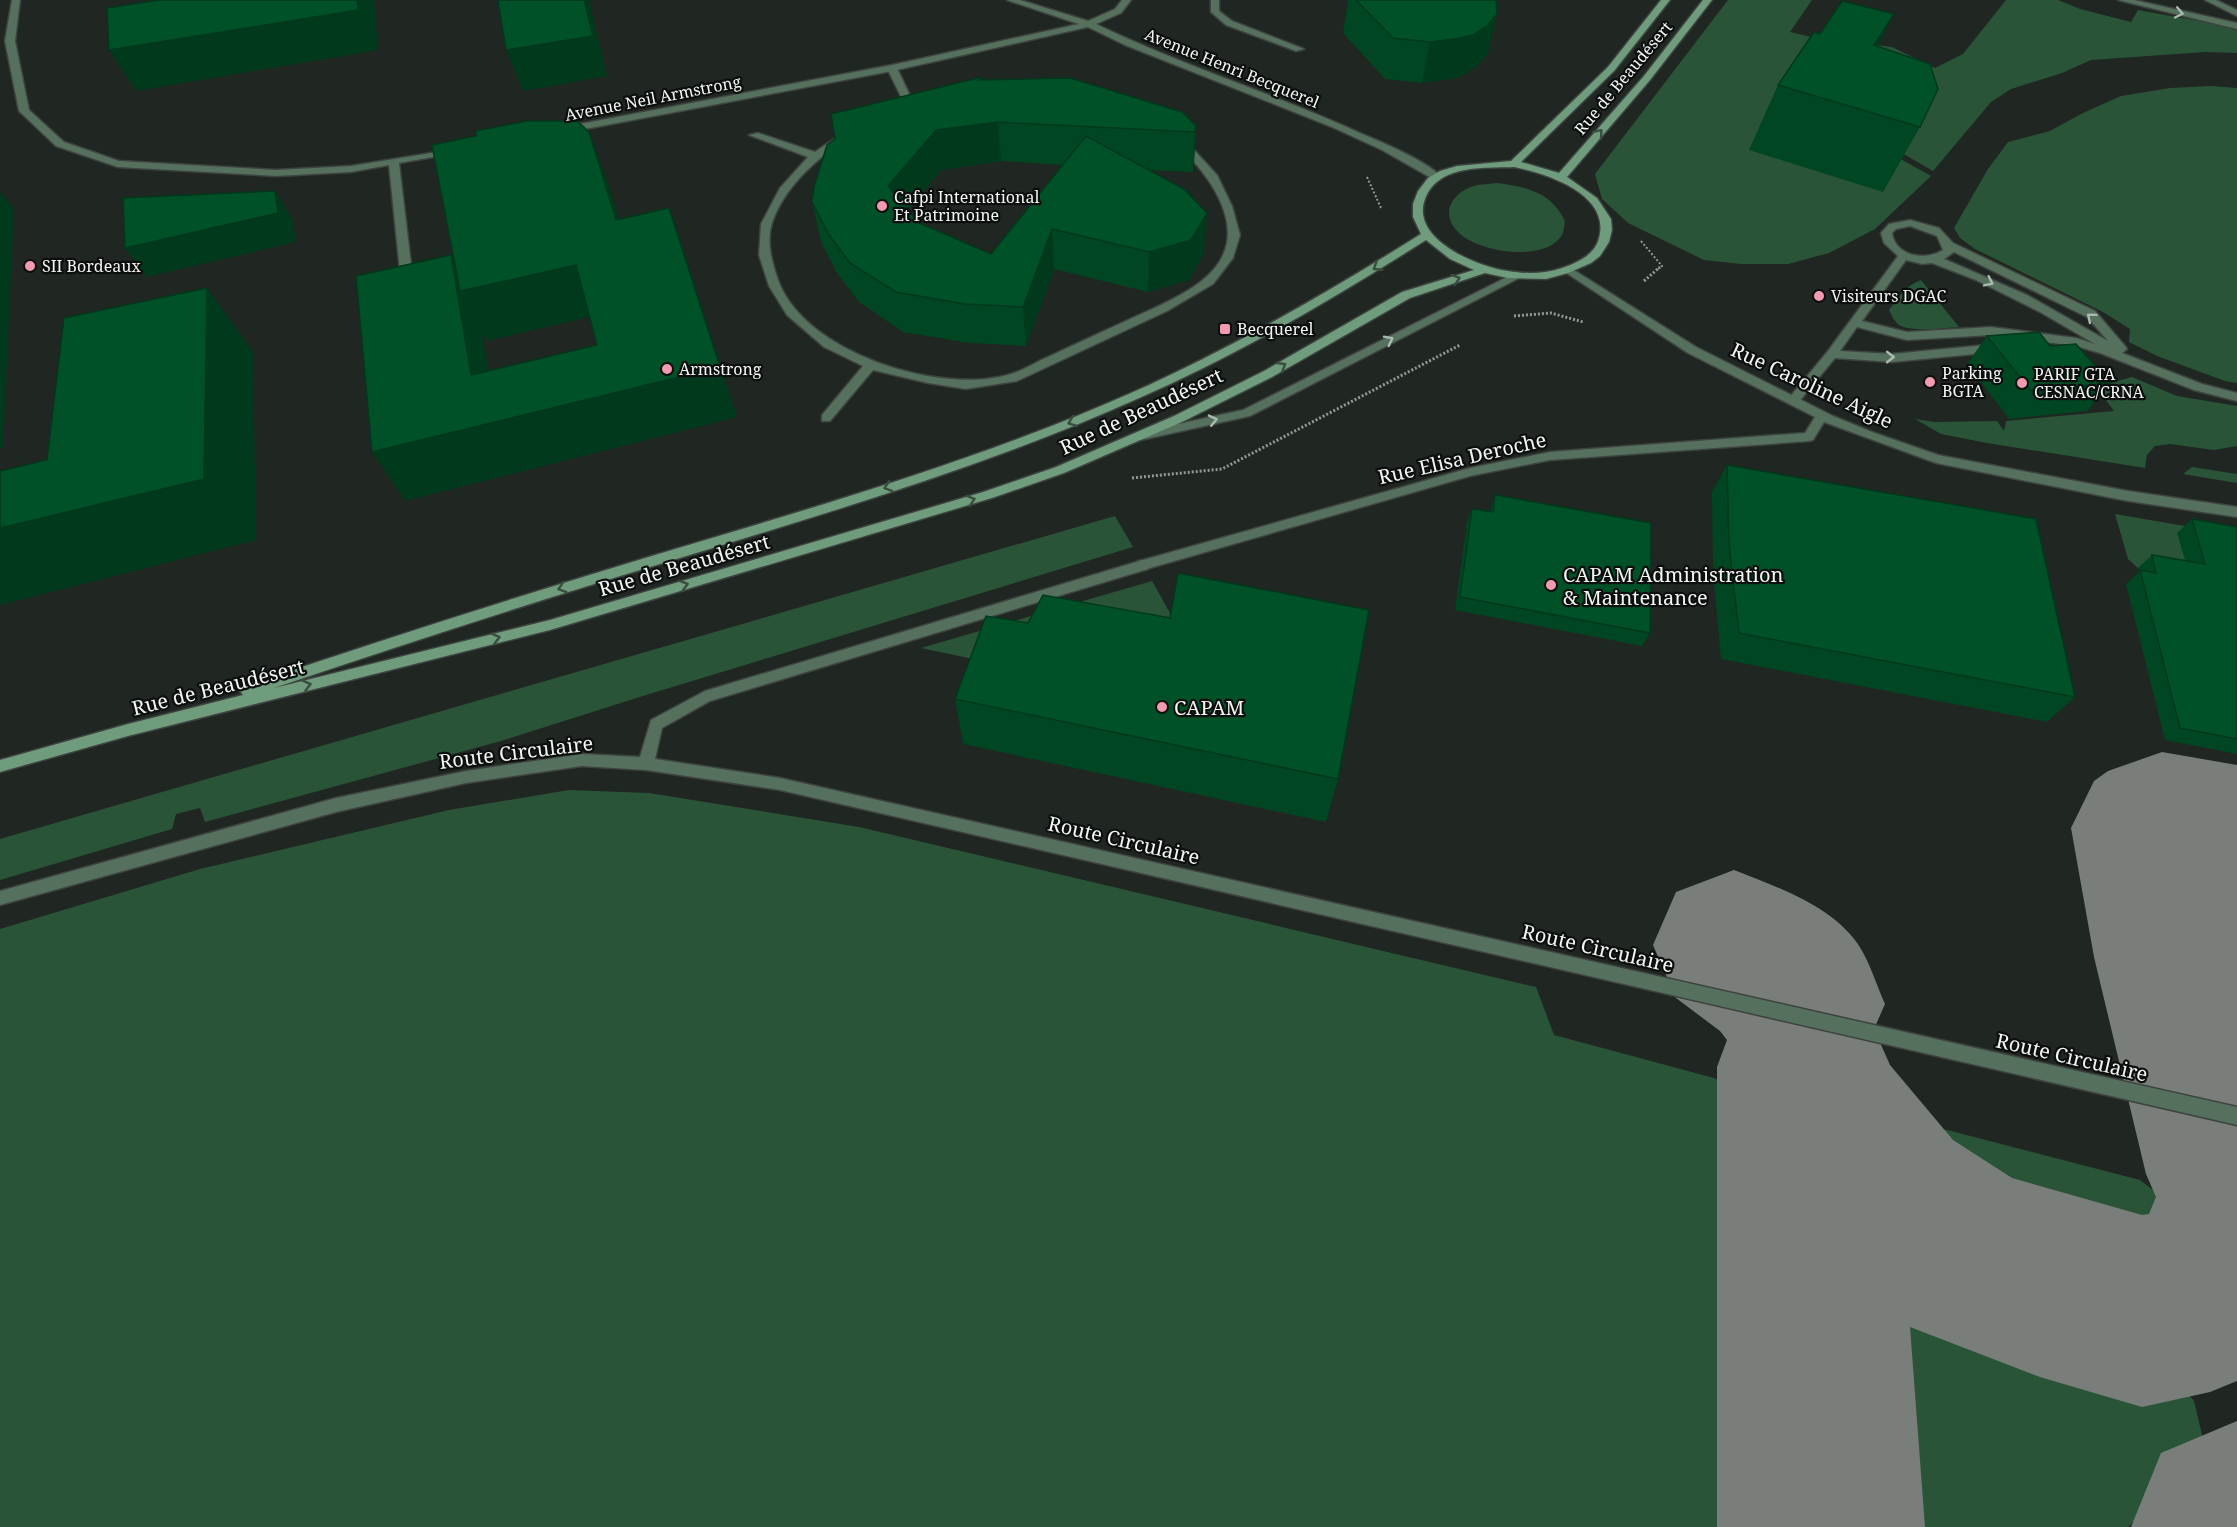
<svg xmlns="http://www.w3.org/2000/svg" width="2237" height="1527" viewBox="0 0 2237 1527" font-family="'Noto Serif',serif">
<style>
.green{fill:#2a5438}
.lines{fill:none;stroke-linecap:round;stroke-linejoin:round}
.taxiway{fill:#7a7e7b;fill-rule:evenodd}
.lane-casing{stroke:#3d433f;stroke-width:3}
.street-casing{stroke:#3d433f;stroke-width:3}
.secondary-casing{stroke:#3d433f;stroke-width:3}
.path-far1{stroke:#939894;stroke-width:2;stroke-dasharray:2 2;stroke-linecap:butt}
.path{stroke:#939894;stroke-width:3;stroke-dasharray:2 2;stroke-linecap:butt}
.lane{fill:#55705d;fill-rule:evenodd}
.street{fill:#55705d;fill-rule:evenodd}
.secondary{fill:#6f9c7c;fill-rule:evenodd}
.wall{fill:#004622;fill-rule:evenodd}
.shaded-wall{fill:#00391c}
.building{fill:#005128;stroke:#00391c;stroke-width:1.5}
.oneway{stroke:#abbab0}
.oneway2{stroke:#394e3f}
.poi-dot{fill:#f29ab0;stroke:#0c0f0d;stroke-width:2}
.labels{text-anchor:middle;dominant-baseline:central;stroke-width:4.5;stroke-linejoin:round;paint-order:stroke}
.far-street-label{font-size:16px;fill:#f2f6f3;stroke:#0c0f0d}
.far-poi-label{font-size:16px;fill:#f2f6f3;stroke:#0c0f0d;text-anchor:start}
.street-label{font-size:20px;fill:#f2f6f3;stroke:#0c0f0d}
.poi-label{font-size:20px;fill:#f2f6f3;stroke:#0c0f0d;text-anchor:start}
</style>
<rect width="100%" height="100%" fill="#202622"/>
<path class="green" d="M1728,0h84l-22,32 26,6 76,9 43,21 28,-14 43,-54h52l22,9 51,13 7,-12 83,15 16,6v22l-32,-1 -114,8 -29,13 -51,16 -20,13 -58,69 -31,-18 -7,3 36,20 -56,53 -46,24 -41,11h-47l-37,-4 -76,-37 -26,-24 -7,-25z
M2211,86l26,2v295l-12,-2 -68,-25 -28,-14 1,-13 -27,-17 -128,-63 -15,-11 -6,-10 34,-59 20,-27 42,-11 33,-18 38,-17 49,-8z
M1497,183c30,4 54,9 68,38 -1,4 -1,10 -3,14 -17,28 -82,17 -102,-1 -21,-19 -9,-41 14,-48 7,-2 16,-2 23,-3z
M1921,280l38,47c-14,1 -46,5 -58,-1 -6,-3 -9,-10 -12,-16 9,-13 16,-24 32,-30z
M2132,377l45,19 60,10v40l-23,4 -44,-6 -15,2 -8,9 -2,13 -158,-25 -46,-9 -26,-15 20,3 62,-1 7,10 2,-10 108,-10 -18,-24z
M2192,467l45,7v9l-54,-9z
M2115,514l122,21 -29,45 -70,-12 -10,-9z
M1115,516l18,31 -487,148 -145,46 -296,81 -5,-14 -24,6 -4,15 -172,51v-41z
M1152,581l23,41 -183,41 -71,-15z
M569,790l80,3 210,34 677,160 18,48 160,43 30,15 14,44 7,390h-1765v-598l200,-60 249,-59z
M1866,1109l274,71 22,17 18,29 -3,21 -21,10 -164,-42 -62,-37 -44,-39z
M1912,1298l256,73 26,30 9,38 -11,27 -64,61h-262l-4,-206 15,-17z"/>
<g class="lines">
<path class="taxiway" d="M2162,752l75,13v616l-27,11 -68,15 -102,-30 -130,-50 15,200h-208v-460l10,-27 -7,-9 -44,-33 -23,-53 23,-53 58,-22c43,17 102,37 127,79 10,17 16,37 24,55l-11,25 16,36 63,75 59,38 130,37 7,-1 7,-17 -10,-23 -52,-217 -23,-129 23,-47 14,-10z
M2237,1421v106h-106l30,-74z"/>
<g class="lane-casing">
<path id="lane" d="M1211,0h8v11l13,10 72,28 -8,2 -70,-26 -15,-13z
M2118,0h16l103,23v6z
M2205,0h11l21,10v6z
M892,65l5,3 16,34 93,-13h42l41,4 41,16 37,19 28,23 22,24 15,31 8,29 -7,23 -20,26 -46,27 -150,70 -51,8 -38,-6 -55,-13 -43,51h-8v-6l41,-49 -39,-19 -37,-32 -18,-29 -10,-31 2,-31 19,-36 28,-31 -59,-22 9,-2 57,19c28,-20 58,-34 90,-47l-18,-37zM1006,95c26,0 56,-3 82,4 37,10 79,33 105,62 22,24 45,62 30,94 -14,32 -65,51 -95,65 -26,12 -53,24 -80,37 -12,5 -24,13 -37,17 -69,22 -207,-21 -233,-94 -6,-18 -12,-38 -6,-57 19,-55 88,-99 141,-115 30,-8 62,-10 93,-13z
M1910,220l29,8 14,15 142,68 30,35 2,3 -5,4 80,31 35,9v8l-43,-11 -94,-37 -24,-7 -85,-11 -84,5 -50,-13 -17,24 52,3 104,-10 6,4 -6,4 -104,10 -57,-4 -38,46h-8v-6l39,-47 70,-95 -14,-13 -3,-10 8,-9zM1910,226l27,10 6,14c-17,11 -47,7 -51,-17l4,-4zM1954,252l133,65 21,24 -81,-46 -83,-36zM1906,260l16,4 10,-1 44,17 64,32 55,32 -19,-6 -85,-11 -84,5 -45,-11z
M1517,272l6,3 -2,2 -271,139 -109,24 -6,-4 6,-4 102,-22z
M1143,560l5,1 2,4 -2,4 -438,132 -48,27 -7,31 125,19 1457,329v18l-1457,-335 -134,-20 -64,-4 -116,17 -130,29 -336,93v-14l336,-93 130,-27 116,-17 58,3 11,-37 54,-29z"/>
</g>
<g class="street-casing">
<path id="street" d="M12,0h8l-5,41 14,69 35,32 55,19 157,9 75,-4 105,-17v4l-57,10 14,118 -2,2 -4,1 -6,-3 -12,-116 -38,7 -75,4 -158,-9 -62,-21 -37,-35 -14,-70z
M1007,0h13l68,21 27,-12 7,-9h9l-10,13 -25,11c87,42 179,70 266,110 22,9 64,27 80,43l-9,2 -51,-29 -50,-23 -207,-82 -37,-18 -196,44 -328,62 -5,-3 5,-3 328,-62 187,-41z
M1569,267l127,80 137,69 39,16 66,23 190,36 109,16v10l-109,-16 -192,-38 -112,-41 -11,18 -4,1 -259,19 -80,16 -327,94 -5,-1 -2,-4 2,-4 5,-1 327,-92 80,-16 255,-19 10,-16 -127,-64 -123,-81 -2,-2z"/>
</g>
<g class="secondary-casing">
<path id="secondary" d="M1661,0h9l-56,71 -93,91 38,11 85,-97 59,-76h9l-62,80 -83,97 30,21 14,21 1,11 -3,12 -9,14 -9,7 -23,10 -22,6 -38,-1 -23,-5 -75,25 -138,79 -90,45 -118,51 -72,25 -442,132 -422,106 -128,36v-12l128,-36 115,-29 -3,-4 2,-4c137,-46 274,-90 413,-132 160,-48 322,-94 476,-162 101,-45 196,-100 290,-159l-8,-17v-13l5,-13 10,-13 12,-7 17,-5 54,-5 97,-94zM1514,167c32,6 97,27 85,71 -4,17 -22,25 -37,30 -17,6 -37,6 -54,3 -31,-4 -98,-32 -83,-72 4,-11 11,-18 21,-23 21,-10 46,-8 68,-9zM1426,240l24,19 24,11 -72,22 -138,79 -90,45 -118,51 -73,25 -433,128 -276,68c128,-43 256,-85 386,-124 160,-49 323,-96 477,-165 101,-44 196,-100 289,-159z"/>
</g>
<path class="path-far1" d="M1367,177l14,31
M1641,241l21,25 -4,3"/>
<path class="path" d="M1644,281l16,-14
M1514,316l37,-3 32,9
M1132,478l90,-9 238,-124"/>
<use href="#lane" class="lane"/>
<use href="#street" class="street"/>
<use href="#secondary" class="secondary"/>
</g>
<path class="wall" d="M1348,0h148l1,14 -10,41 -10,11 -14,9 -12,4 -29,4 -37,-4 -42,-46z
M1820,34l58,12 42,81 -37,65 -134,-42 29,-65z
M982,77v3l214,46 -3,46 -45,-2 56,83 -15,27 -41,12 -94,-23 -28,77 -57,-3 -66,-11 -44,-30 -22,-29 -16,-31 -9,-40zM1001,161l62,4 -72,89 -72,-31 -11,-13 33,-40z
M1987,336l63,10 60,37 -23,28 -78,8 -42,-55z
M1727,465l348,232 -28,25 -326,-63 -8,-88 -1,-79z
M1495,495l155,138 -8,13 -187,-36 12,-88 5,-13 18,3z
M2192,519l45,8v227l-72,-14 -39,-156 13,-12 -1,-4 14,-13 33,5 -8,-27z
M955,699l383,80 -12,43 -363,-78z"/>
<path class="shaded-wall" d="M357,0h17l4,50 -242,41 -27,-41z
M584,0h5l18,76 -84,15 -17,-41z
M1497,14l-10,41 -10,11 -14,9 -12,4 -29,4 8,-41z
M1894,14l-33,64 13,-33z
M998,122l3,39 -60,9 -47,56 -6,-40 48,-56z
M1196,126l-2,40 -1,6 2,-40z
M589,132l19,51 27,87 -19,-50z
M275,191l17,28 4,23 -149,35 -22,-29z
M0,192l14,17 -11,239 -3,1z
M669,208l68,209 -332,84 -33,-49 99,-77 -20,-120 17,34 108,-24 22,50 -112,26 -5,-9 17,89 222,-54z
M1207,213l-3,40 -15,27 -41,12 1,-40z
M1052,229l2,40 -28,77 -3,-39z
M207,288l46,64 3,188 -256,65v-77z"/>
<path class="building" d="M159,0h198l1,10 -249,40 -2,-42z
M498,0h86l9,36 -87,14z
M1356,0h140l1,14 -10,12 -14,9 -12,3 -31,4 -37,-4z
M1842,1l52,13 -20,31 56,19 8,25 -18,38 -142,-42 36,-53 6,2z
M982,77l-3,3 91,-2 112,34 14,14 -1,6 -197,-10 -62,8 -48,56 31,37 72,31 95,-118 98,53 23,24 -16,27 -42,12 -97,-23 -29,78 -58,-3 -69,-12 -46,-29 -22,-30 -16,-31 2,-15 13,-42 8,-6 -4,-25z
M527,121h50l12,11 27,88 53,-12 51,159 -348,85 -16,-176 95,-21 20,120 126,-30 -21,-80 -116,26 -28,-146 44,-9v-5z
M275,191l3,22 -153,35 -2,-50z
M207,288l-3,191 -204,49v-57l47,-11 17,-142z
M2039,332l11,14 26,-2 34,39 -79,8 -44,-55z
M1727,465l309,54 39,178 -336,-64 -10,-89z
M1495,495l156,28 -1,110 -190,-36 12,-88 21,3z
M2192,519l45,8v212l-57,-11 -40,-158 16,3 -4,-18 53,9z
M1178,573l191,37 -31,169 -383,-80 31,-83 42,7 15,-28 127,23z"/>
<defs><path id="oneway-chevron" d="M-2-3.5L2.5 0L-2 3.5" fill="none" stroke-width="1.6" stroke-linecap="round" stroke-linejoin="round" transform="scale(1.5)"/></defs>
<g class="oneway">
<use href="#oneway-chevron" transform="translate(2179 13) rotate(12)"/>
<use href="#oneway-chevron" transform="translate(1989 282) rotate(26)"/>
<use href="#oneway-chevron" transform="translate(2091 317) rotate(-140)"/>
<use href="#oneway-chevron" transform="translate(1389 340) rotate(-27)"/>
<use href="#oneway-chevron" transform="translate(1890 357)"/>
<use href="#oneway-chevron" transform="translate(1213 420) rotate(-13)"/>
</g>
<g class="oneway2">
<use href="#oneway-chevron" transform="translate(1599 133) rotate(-49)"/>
<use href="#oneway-chevron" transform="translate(1377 267) rotate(147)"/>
<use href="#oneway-chevron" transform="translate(1456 279) rotate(-18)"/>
<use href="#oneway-chevron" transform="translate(1282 366) rotate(-30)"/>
<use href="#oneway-chevron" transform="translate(1072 422) rotate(159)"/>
<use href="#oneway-chevron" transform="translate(888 487) rotate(162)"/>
<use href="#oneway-chevron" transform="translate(971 500) rotate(-18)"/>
<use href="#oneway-chevron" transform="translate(684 585) rotate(-16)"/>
<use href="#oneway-chevron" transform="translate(562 588) rotate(163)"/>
<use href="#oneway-chevron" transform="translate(496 638) rotate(-14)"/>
<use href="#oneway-chevron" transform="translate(307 685) rotate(-14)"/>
</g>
<g class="poi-dot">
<circle cx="882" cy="206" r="6"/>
<circle cx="30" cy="266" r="6"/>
<circle cx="1819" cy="296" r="6"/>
<rect x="1219" y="323" width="12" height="12" rx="3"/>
<circle cx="667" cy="369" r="6"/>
<circle cx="1930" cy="382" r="6"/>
<circle cx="2022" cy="383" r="6"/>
<circle cx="1551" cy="585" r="6"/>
<circle cx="1162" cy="707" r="6"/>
</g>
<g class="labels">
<g class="far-street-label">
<text transform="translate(1232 68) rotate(22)">Avenue Henri Becquerel</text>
<text transform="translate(1623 78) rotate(-50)">Rue de Beaudésert</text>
<text transform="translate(653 98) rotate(-11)">Avenue Neil Armstrong</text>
</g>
<g class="far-poi-label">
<text x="894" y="197">Cafpi International<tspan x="894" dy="18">Et Patrimoine</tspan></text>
<text x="42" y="266">SII Bordeaux</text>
<text x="1831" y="296">Visiteurs DGAC</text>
<text x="1237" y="329">Becquerel</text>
<text x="679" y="369">Armstrong</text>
<text x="1942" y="373">Parking<tspan x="1942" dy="18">BGTA</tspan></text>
<text x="2034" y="374">PARIF GTA<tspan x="2034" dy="18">CESNAC/CRNA</tspan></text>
</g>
<g class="street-label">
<text transform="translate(1812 385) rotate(25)">Rue Caroline Aigle</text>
<text transform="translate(1141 411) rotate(-25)">Rue de Beaudésert</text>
<text transform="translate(1462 458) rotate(-13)">Rue Elisa Deroche</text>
<text transform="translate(684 565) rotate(-16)">Rue de Beaudésert</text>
<text transform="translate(218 687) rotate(-14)">Rue de Beaudésert</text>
<text transform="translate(516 752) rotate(-7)">Route Circulaire</text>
<text transform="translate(1124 840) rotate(13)">Route Circulaire</text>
<text transform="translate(1598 948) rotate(13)">Route Circulaire</text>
<text transform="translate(2072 1057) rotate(13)">Route Circulaire</text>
</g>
<g class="poi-label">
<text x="1563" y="574">CAPAM Administration<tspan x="1563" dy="23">&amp; Maintenance</tspan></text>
<text x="1174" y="707">CAPAM</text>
</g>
</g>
</svg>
